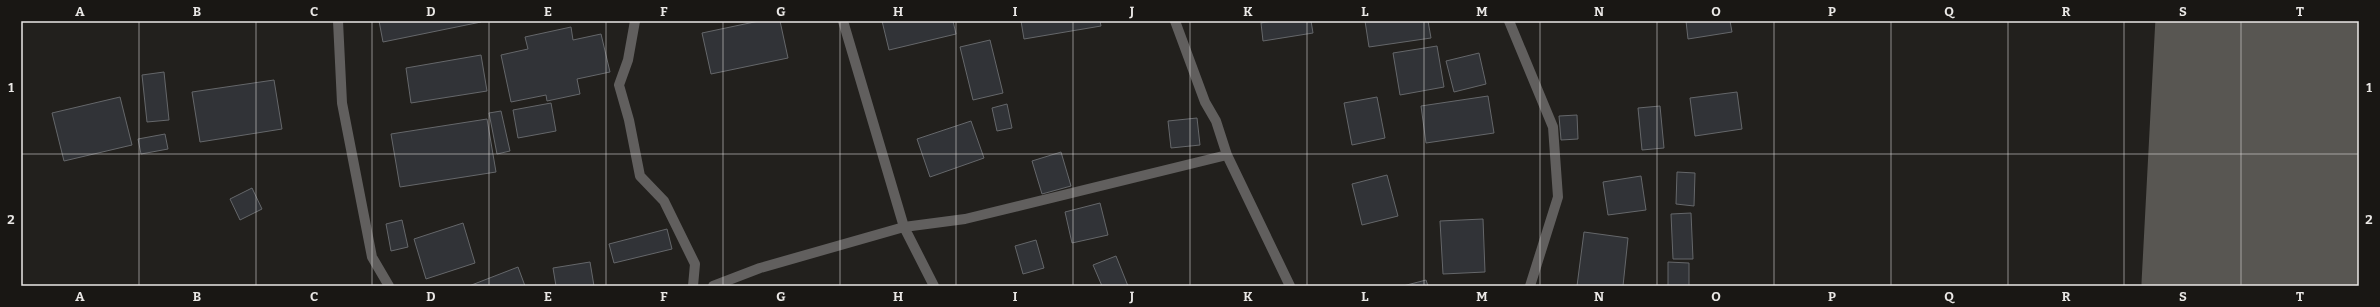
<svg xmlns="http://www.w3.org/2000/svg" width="2380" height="307" viewBox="0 0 2380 307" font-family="Bitter,serif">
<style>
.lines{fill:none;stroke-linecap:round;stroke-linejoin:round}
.runway{stroke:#585652;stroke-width:223}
.building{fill:#313337;stroke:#65676a}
.minor{stroke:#615f5e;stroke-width:10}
.grid{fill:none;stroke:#eae8e6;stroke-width:1;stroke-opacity:0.55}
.neatline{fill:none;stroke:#eae8e6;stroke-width:1.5}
.grid-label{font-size:13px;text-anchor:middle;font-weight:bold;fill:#eae8e6}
</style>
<rect width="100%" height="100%" fill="#22201d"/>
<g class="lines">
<path class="runway" d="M2253,286l14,-265"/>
</g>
<path class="building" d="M379,21h101l1,1 -98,20z
M759,21h21l8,37 -77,16 -9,-41z
M882,21h71l3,13 -67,16z
M1021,21h79l1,5 -77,13z
M1273,21h38l2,12 -50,8 -2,-18z
M1365,21h63l3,17 -62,9z
M1686,21h44l2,11 -44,7z
M571,27l2,13 28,-6 9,38 -33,7 3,15 -33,7 -1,-6 -35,7 -10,-47 27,-6 -3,-12z
M990,40l13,53 -30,7 -13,-53z
M1437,46l7,41 -44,8 -7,-42z
M1479,53l7,31 -32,8 -8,-31z
M481,55l6,36 -76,12 -5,-35z
M164,72l5,48 -22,2 -5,-47z
M274,80l8,49 -82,13 -8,-50z
M1737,92l5,37 -47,7 -5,-38z
M1488,96l6,37 -68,10 -5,-37z
M120,97l12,48 -68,16 -12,-48z
M1377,97l8,41 -33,7 -8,-42z
M551,103l5,28 -38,7 -5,-28z
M1007,104l5,24 -15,3 -5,-23z
M1660,106l4,42 -22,2 -4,-42z
M501,111l9,40 -13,3 -8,-41z
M1577,115l1,24 -17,1 -2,-24z
M1197,118l3,27 -29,3 -3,-27z
M487,119l9,53 -96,15 -9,-53z
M971,121l13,37 -54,19 -13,-38z
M165,134l3,15 -27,5 -3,-15z
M1061,152l10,34 -29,8 -10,-33z
M1677,172l18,1 -1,33 -18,-2z
M1387,175l11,41 -36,9 -10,-41z
M1641,176l5,34 -38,5 -5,-33z
M252,188l10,21 -22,11 -10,-21z
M1100,203l8,32 -36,8 -7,-31z
M1691,213l2,46h-20l-2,-45z
M1483,219l2,53 -42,2 -3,-53z
M402,220l6,27 -17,4 -5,-27z
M463,223l12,40 -49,16 -12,-40z
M667,229l5,20 -58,14 -5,-19z
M1584,232l44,6 -5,48h-46z
M1036,240l8,28 -21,6 -8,-28z
M1116,256l12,30h-26l-9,-21z
M590,262l4,24h-38l-3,-18z
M1668,262l21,1v23h-21z
M518,267l7,19h-56z
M1426,280l2,6h-25z"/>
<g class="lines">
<path class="minor" d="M338,21l4,82 30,154 17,29
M635,21l-7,39 -9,25 10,35 11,56 24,25 31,63 -2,22
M843,21l61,206 30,59
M1509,21l44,106 5,70 -28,89
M1227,155l63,131
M713,286l47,-18 144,-41 61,-8 262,-64 -11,-34 -11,-19 -30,-81"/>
</g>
<path class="grid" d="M139,21v265M256,21v265M372,21v265M489,21v265M606,21v265M723,21v265M840,21v265M956,21v265M1073,21v265M1190,21v265M1307,21v265M1424,21v265M1540,21v265M1657,21v265M1774,21v265M1891,21v265M2008,21v265M2124,21v265M2241,21v265M21,154h2338"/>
<rect width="2380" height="307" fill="none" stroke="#191714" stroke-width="44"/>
<rect x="22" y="22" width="2336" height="263" class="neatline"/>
<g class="grid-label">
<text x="80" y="16">A</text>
<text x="197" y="16">B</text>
<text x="314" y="16">C</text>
<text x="431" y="16">D</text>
<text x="548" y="16">E</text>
<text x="664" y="16">F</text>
<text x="781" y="16">G</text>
<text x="898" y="16">H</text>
<text x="1015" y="16">I</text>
<text x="1132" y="16">J</text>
<text x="1248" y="16">K</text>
<text x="1365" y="16">L</text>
<text x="1482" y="16">M</text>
<text x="1599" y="16">N</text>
<text x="1716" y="16">O</text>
<text x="1832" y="16">P</text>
<text x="1949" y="16">Q</text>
<text x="2066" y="16">R</text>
<text x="2183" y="16">S</text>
<text x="2300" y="16">T</text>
<text x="11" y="92">1</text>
<text x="2369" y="92">1</text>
<text x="11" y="224">2</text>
<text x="2369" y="224">2</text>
<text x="80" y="301">A</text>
<text x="197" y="301">B</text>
<text x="314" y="301">C</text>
<text x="431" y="301">D</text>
<text x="548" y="301">E</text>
<text x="664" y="301">F</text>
<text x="781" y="301">G</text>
<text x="898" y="301">H</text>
<text x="1015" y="301">I</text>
<text x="1132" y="301">J</text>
<text x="1248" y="301">K</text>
<text x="1365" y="301">L</text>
<text x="1482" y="301">M</text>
<text x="1599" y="301">N</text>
<text x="1716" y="301">O</text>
<text x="1832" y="301">P</text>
<text x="1949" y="301">Q</text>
<text x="2066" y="301">R</text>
<text x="2183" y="301">S</text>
<text x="2300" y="301">T</text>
</g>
</svg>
